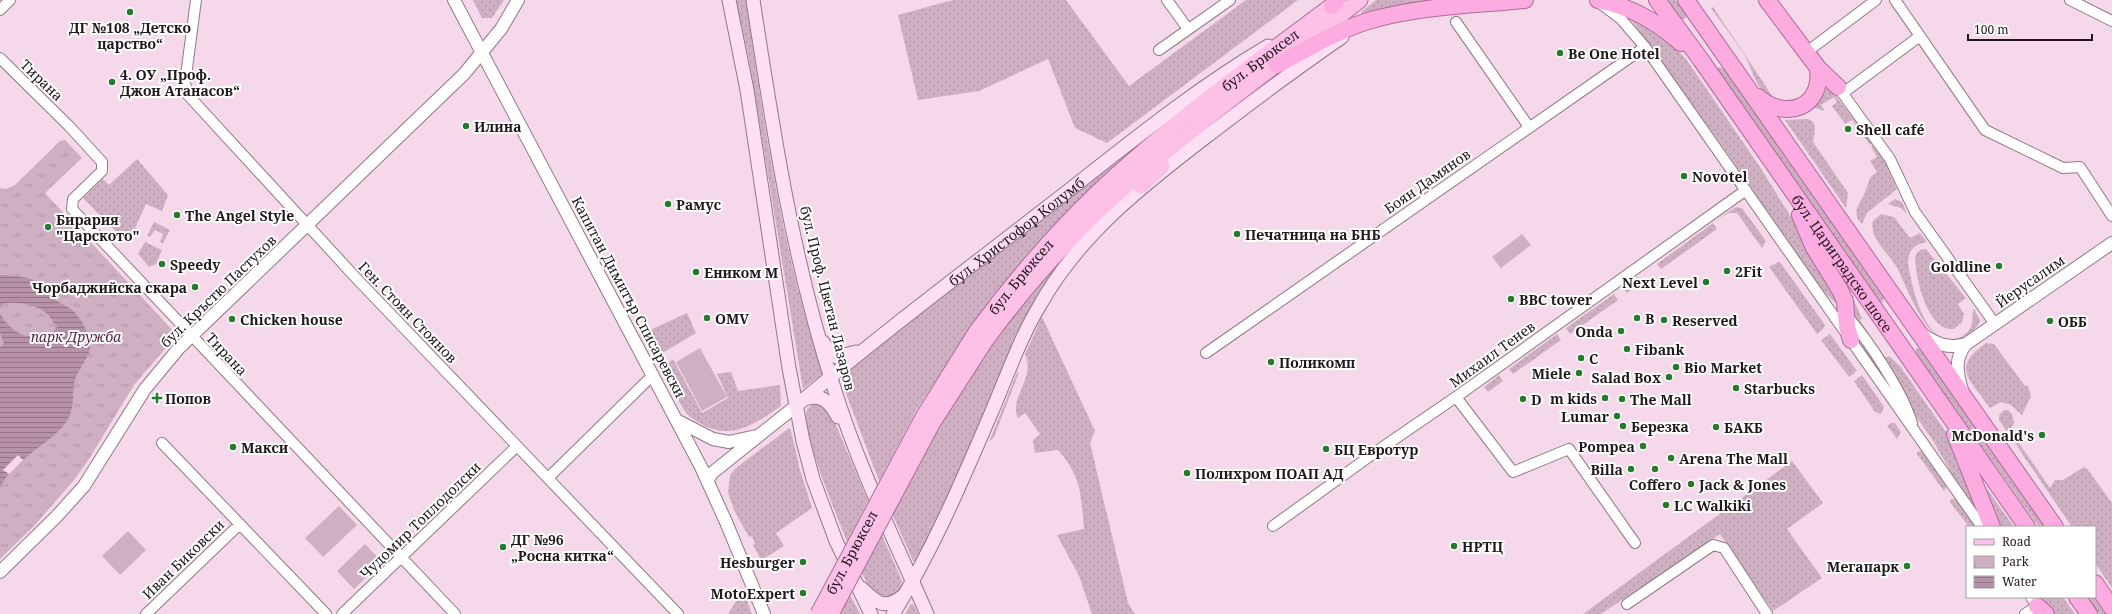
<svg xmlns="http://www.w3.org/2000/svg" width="2112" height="614" viewBox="0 0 2112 614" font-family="'Noto Serif',serif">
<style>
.grass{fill:url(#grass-dots)}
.park{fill:url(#park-tufts)}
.pitch{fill:#ceb0c2}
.water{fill:url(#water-rules)}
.pier{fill:#f5d9ea}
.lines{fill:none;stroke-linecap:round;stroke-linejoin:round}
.minor-casing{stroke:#917887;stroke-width:12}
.tertiary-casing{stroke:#917887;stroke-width:14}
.secondary-casing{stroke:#917887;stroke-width:15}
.primary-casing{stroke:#af6b97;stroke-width:17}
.trunk-casing{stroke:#af6b97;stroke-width:18}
.minor{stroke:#fff;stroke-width:10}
.tertiary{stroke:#fff;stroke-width:12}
.secondary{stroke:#fee0f4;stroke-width:13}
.primary{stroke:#fdc1e8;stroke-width:15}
.trunk{stroke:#fcace0;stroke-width:16}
.primary-bridge-casing{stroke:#af6b97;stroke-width:17;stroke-linecap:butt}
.primary-bridge{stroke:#fdc1e8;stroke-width:15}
.poi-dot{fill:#237c2b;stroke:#fff;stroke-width:1.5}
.labels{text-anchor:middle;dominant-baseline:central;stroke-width:4;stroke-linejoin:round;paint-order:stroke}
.poi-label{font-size:14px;font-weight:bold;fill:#21171d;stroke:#fff;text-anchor:start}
.street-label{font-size:14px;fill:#21171d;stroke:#fff}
.park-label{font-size:14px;font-style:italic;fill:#572748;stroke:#fff}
</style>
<defs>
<pattern id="grass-dots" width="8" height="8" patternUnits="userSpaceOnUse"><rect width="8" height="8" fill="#ceb0c2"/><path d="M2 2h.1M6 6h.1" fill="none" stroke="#b197a6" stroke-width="1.8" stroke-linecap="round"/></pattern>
<pattern id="park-tufts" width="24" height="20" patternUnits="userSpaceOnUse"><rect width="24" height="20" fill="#ceb0c2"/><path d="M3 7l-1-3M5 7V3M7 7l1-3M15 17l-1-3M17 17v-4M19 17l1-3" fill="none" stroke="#b197a6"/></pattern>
<pattern id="water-rules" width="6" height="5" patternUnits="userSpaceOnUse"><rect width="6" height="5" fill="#b691a8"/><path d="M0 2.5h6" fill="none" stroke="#947588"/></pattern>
</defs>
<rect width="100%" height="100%" fill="#f5d9ea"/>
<path class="grass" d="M473,0h31l-12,18h-10z
M736,0h10c18,124 36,252 76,371v3l-19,15 -54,-330z
M953,0h113l63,86 117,-86h52l-191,143 -32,-15 -27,-69 -69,32 -61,9 -20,-85z
M1376,0h80l-95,14 1,-3z
M1668,0h8l11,15 -2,4h-4z
M1713,7l62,93c17,6 42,-7 35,-27 -3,-8 -12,-17 -17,-23l1,-2 -13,-14 3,-2 -1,3 4,6 3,-1c7,9 19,21 22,32 5,23 -21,40 -40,28 -15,-9 -19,-29 -27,-44 -10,-16 -23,-32 -34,-48z
M1630,18c21,10 40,24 56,41l74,108 70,113 12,29 -20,-19 -101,-146z
M1719,67l5,2 157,224 3,5 -1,4h-4l-162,-231z
M1827,88h3l42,56 -2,1 -18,-25 -7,4 -13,-18 5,-4 -3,-5 -13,8 4,6 -13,-4 7,-5z
M1175,114l-204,214 -54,81 -38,72 -35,-93 -1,-11 6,-8z
M1807,119c12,2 7,14 6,23l35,51 -2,15 -61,-88z
M1873,145l12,17 12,27 -30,24 -5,11c-13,-12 0,-22 4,-34 4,-10 1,-11 11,-18l-7,-11 7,-4 -6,-10z
M137,159l31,36 -6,16 -16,-7 -18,40 -45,-46 20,-19 6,6z
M1895,199l7,3 5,12 -6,-6 -13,-4z
M1736,207l6,1 24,33 -4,7 -25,-35h-8l-13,7z
M1881,214l13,3 16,21 10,-5 7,9c-12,2 -18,7 -19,20 3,21 15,79 44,77 7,0 14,-4 18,-10 4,-7 1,-15 4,-20l6,11c-2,8 -9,13 -16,17 -35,21 -56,-50 -68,-71 -8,-13 -27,-28 -23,-45z
M154,222l16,8 -7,13 -3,-1 3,-8 -8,-4 -5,7 -3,-1z
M1713,223l4,6 -56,40 -4,-5z
M1083,234l-46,65 -18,31 -66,159 -37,72h-3l-21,-48 49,-91 65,-99z
M145,242l17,8 -6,14 -7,3 -11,-13z
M1926,249l40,49 -8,6 6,10 -2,8 -8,7c-27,3 -39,-53 -39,-73l5,-6z
M1819,250l32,44 10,22 1,2 -2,2 9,14 -3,2z
M1778,262h2l45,63 -1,3 -7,6 -48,-67z
M1638,277l4,5 -15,11 -4,-5z
M1614,294l4,6 -48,34 -4,-6z
M687,313l9,20 -37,22 -5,-2 -10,-20z
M1042,317l53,114 -5,12 38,160 7,11h-43l-13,-38 -22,-41 27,-6c-3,-33 -2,-52 -26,-79l-23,3 -2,-13 7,-6 -15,-21 -7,5c-10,-19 18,-40 7,-64z
M1557,334l4,6 -48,34 -4,-5z
M1830,334l27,37 -8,6 -28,-37z
M1872,339l14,19 3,-2 11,10 55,79 32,81 -32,-47 -23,-40 -20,-28 -43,-70z
M1865,343l32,55 -37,-52z
M1986,343l8,1 31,42h3l3,10 -9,19 -11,-10 -10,-3 -11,6c-20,-29 -40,-40 -4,-65z
M1916,348l5,2 125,177h-7l-123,-173z
M673,359l29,54 26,-15 -11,-24 14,-2 7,19 42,-6 1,21c-23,16 -47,34 -76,20 -6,-3 -13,-7 -18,-12 -10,-13 -17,-32 -25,-46z
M1018,370v5l-24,62 -5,5z
M1499,375l4,6 -15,11 -4,-5z
M1862,375l22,32 -3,7 -6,-2 -21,-31z
M817,401l14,12 37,88 -21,41c-9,-25 -47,-111 -40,-133z
M2004,410h4l4,4 2,9 -4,7 40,58 5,-8h8l21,-13 4,3 24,33v85l-17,-25v-36h-23l-73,-107v-5z
M1891,423h4l6,9 -4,7 -10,-13z
M789,428l2,3 9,39 12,38 -36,25 8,13 -23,14 -8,-15 2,-1 -3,-8 -3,1 -14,-25 -7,-19 2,-18 6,-7z
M1922,451l25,34 -3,6 -27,-37v-2z
M1792,461l31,42 -36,26 35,49 -49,33 -53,-77 -119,80h-18z
M1975,472l39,55h-17z
M1951,499h5l20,28h-7l-19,-25z
M881,533l21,48 -3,11 -12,9 -16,-9 -10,-21z
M743,590l9,24h-24z
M849,593l11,21h-22z
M2043,597h20l12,17h-24l-10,-13z
M2087,597h8l12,17h-8z
M911,604l3,1 4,9h-13z"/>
<path class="park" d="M65,140l17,18 -37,35 132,142 -43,50 -45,74 -15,21 -40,46 -34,33v-371l6,1 9,-4 45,-44z"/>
<path class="pitch" d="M1522,234l9,11 -30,23 -9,-11z
M700,348l27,49 -25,14 -26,-49z
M339,506l18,19 -34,32 -18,-19z
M128,531l18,19 -26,25 -18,-19z
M365,544l17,18 -28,27 -17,-18z"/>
<path class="water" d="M0,275c12,1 24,1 36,6 8,4 10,12 17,17 6,5 12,7 18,11 9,7 18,23 19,35 1,13 -12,24 -15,36 -4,14 1,24 -7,39 -14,24 -55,39 -68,69v-141l4,-3 -4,-11v-20c3,8 17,22 27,23 7,1 18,-3 26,-4l4,-5c-4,-5 -8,-12 -12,-15 -11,-8 -30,-11 -43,-8l-2,4z"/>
<path class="pier" d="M18,455l5,5 -14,14 -6,-4z"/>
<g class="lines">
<g class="minor-casing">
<path id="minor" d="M196,0l-11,83 3,12 169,184 321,335
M1167,0l21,29
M1895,0l90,130 78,38 17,-1 32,49
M2070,0l42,21
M1601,4l20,15 24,28 337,480
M0,10l10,-10
M1456,22l73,105
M1812,48l64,-48
M1159,50l71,-50
M0,58l69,68 33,36v9l-29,28 -1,10 383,405
M1838,87l52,72 25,53 80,112
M1843,93l77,-57
M1847,316c22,25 55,75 65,107
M1206,353l439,-306
M1456,397l57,75 56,-23 66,94
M162,443l164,171
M548,478l105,-103
M1273,526l104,-75 79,-54 290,-207
M2031,597l10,14
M1627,604l86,-59 11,3 43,66
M146,614l94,-90
M342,614l175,-168
M2025,614l12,-8"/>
</g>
<g class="tertiary-casing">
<path id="tertiary" d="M454,0l247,467 25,55 38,92
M1922,334c14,10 26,15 44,10l146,-101
M1962,390c-5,-17 -8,-31 4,-46
M678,421l35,18 16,3 27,-6
M708,480l4,-7 84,-67
M0,572l57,-56 27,-30 61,-97 34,-41 285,-274 37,-45 17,-29"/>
</g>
<g class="secondary-casing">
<g id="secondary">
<path d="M729,0l18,90 42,278 14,73 10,38 23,62 35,73"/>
<path d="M753,0c20,130 40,262 81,388 24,78 60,151 93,226"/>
<path d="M823,342l6,9 8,6 19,-5"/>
<path d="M805,399c18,-6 25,4 33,18"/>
<path id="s1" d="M796,406c82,-70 169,-135 254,-201 71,-55 140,-113 218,-159"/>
<path d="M861,588c15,14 23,23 42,8"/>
<path d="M893,614c40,-64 69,-133 99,-203 15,-35 28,-73 48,-106 41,-73 106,-122 171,-172 43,-33 86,-65 131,-96"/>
</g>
</g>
<g class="primary-casing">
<g id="primary">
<path d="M1141,186l21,-20"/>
<path id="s2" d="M976,332c37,-50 77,-97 121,-139 75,-71 160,-131 242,-193"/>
<path d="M986,340c39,-53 83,-103 132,-147 76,-69 161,-129 242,-193"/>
</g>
</g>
<g class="trunk-casing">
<g id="trunk">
<path d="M1598,0c33,7 58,21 83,43"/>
<path id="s3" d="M1657,0l44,60 326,467"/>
<path d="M1686,0l369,527"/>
<path d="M1767,0l51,68 20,19"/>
<path d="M1332,6l5,-6"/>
<path d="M1277,65c30,-16 59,-34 91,-44 50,-15 105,-16 157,-21"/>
<path d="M1758,97c28,24 65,11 60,-29"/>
<path d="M1800,215l13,31 27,44 5,11 2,26 4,13"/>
<path d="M1955,434l37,93"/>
<path d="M2095,583l17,25"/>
<path d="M2077,597l12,17"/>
<path d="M2037,606l9,8"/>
</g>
</g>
<use href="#minor" class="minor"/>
<use href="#tertiary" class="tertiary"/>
<use href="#secondary" class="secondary"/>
<use href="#primary" class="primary"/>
<use href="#trunk" class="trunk"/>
<g class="primary-bridge-casing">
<g id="primary-bridge">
<path id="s4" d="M818,614l105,-197 53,-85"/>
<path d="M831,614l101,-190 54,-84"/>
</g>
</g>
<use href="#primary-bridge" class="primary-bridge"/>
</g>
<g class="poi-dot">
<circle cx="130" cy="12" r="4"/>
<circle cx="1560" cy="53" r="4"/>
<circle cx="112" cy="82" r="4"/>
<circle cx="466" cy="126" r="4"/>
<circle cx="1848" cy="129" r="4"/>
<circle cx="1684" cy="176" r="4"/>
<circle cx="668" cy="204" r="4"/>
<circle cx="177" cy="215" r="4"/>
<circle cx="48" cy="227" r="4"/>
<circle cx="1237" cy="234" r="4"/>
<circle cx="162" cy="264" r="4"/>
<circle cx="1999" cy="266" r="4"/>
<circle cx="1727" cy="271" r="4"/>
<circle cx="696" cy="272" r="4"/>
<circle cx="1706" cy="282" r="4"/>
<circle cx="195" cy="287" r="4"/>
<circle cx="1511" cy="299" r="4"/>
<circle cx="707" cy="318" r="4"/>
<circle cx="1637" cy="318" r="4"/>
<circle cx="232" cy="319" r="4"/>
<circle cx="1664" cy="320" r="4"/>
<circle cx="2050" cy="321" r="4"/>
<circle cx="1621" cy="331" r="4"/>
<circle cx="1627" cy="349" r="4"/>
<circle cx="1581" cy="358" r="4"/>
<circle cx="1271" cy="362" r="4"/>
<circle cx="1676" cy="367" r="4"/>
<circle cx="1579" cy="373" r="4"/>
<circle cx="1669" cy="377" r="4"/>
<circle cx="1736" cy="388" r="4"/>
<path d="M155 392h4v4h4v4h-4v4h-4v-4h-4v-4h4z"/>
<circle cx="1605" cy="398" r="4"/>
<circle cx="1523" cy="399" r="4"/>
<circle cx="1622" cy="399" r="4"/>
<circle cx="1617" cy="416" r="4"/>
<circle cx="1623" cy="426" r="4"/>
<circle cx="1716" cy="427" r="4"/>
<circle cx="2042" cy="435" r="4"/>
<circle cx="1643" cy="446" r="4"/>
<circle cx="233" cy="447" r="4"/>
<circle cx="1326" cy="449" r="4"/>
<circle cx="1671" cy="458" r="4"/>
<circle cx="1631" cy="469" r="4"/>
<circle cx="1655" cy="469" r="4"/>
<circle cx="1187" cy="473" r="4"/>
<circle cx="1691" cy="484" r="4"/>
<circle cx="1666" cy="505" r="4"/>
<circle cx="1454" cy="546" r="4"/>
<circle cx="503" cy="547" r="4"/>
<circle cx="803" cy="562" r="4"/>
<circle cx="1907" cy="566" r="4"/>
<circle cx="803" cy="593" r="4"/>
</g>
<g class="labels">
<g class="poi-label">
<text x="130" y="27" text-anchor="middle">ДГ №108 „Детско<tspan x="130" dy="16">царство“</tspan></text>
<text x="1568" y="53">Be One Hotel</text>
<text x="120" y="74">4. ОУ „Проф.<tspan x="120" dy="16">Джон Атанасов“</tspan></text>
<text x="474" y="126">Илина</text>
<text x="1856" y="129">Shell café</text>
<text x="1692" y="176">Novotel</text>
<text x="676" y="204">Рамус</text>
<text x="185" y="215">The Angel Style</text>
<text x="56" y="219">Бирария<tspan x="56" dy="16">"Царското"</tspan></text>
<text x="1245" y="234">Печатница на БНБ</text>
<text x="170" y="264">Speedy</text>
<text x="1991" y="266" text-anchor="end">Goldline</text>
<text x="1735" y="271">2Fit</text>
<text x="704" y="272">Еником М</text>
<text x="1698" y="282" text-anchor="end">Next Level</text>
<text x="187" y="287" text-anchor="end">Чорбаджийска скара</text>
<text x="1519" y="299">BBC tower</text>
<text x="715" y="318">OMV</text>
<text x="1645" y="318">B</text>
<text x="240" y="319">Chicken house</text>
<text x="1672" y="320">Reserved</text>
<text x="2058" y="321">ОББ</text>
<text x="1613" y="331" text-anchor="end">Onda</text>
<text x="1635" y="349">Fibank</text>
<text x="1589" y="358">C</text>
<text x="1279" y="362">Поликомп</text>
<text x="1684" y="367">Bio Market</text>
<text x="1571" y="373" text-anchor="end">Miele</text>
<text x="1661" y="377" text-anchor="end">Salad Box</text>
<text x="1744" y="388">Starbucks</text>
<text x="165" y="398">Попов</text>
<text x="1597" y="398" text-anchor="end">m kids</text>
<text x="1531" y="399">D</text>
<text x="1630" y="399">The Mall</text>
<text x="1609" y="416" text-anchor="end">Lumar</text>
<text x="1631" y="426">Березка</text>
<text x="1724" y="427">БАКБ</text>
<text x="2034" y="435" text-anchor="end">McDonald's</text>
<text x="1635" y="446" text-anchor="end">Pompea</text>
<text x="241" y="447">Макси</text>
<text x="1334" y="449">БЦ Евротур</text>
<text x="1679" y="458">Arena The Mall</text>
<text x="1623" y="469" text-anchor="end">Billa</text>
<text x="1195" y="473">Полихром ПОАП АД</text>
<text x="1655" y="484" text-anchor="middle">Coffero</text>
<text x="1699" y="484">Jack &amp; Jones</text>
<text x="1674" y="505">LC Walkiki</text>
<text x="511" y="539">ДГ №96<tspan x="511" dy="16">„Росна китка“</tspan></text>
<text x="1462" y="546">НРТЦ</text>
<text x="795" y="562" text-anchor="end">Hesburger</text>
<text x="1899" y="566" text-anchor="end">Мегапарк</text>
<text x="795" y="593" text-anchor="end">MotoExpert</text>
</g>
<g class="street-label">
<text stroke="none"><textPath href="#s2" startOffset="395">бул. Брюксел</textPath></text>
<text transform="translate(42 80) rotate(44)">Тирана</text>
<text transform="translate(1427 181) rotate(-35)">Боян Дамянов</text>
<text stroke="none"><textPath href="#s1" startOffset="281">бул. Христофор Колумб</textPath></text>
<text stroke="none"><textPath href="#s3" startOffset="322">бул. Цариградско шосе</textPath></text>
<text stroke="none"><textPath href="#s2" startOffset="71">бул. Брюксел</textPath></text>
<text transform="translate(2030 281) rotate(-35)">Йерусалим</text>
<text transform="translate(218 291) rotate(-44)">бул. Кръстю Пастухов</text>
<text transform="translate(629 297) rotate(62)">Капитан Димитър Списаревски</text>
<text transform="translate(828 298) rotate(76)">бул. Проф. Цветан Лазаров</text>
<text transform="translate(408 312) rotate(46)">Ген. Стоян Стоянов</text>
<text transform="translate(227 354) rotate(47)">Тирана</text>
<text transform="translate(1492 354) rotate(-36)">Михаил Тенев</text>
<text transform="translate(420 520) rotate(-44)">Чудомир Топлодолски</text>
<text stroke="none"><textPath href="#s4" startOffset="70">бул. Брюксел</textPath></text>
<text transform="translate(183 559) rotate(-44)">Иван Биковски</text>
</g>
<g class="park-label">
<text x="76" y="336">парк Дружба</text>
</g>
</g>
<rect x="1966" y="526" width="130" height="72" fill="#ffffff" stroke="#a6a2a5"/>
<rect x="1974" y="539" width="20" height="6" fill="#fdc1e8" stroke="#a6a2a5"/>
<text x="2002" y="546" font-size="12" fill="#21171d">Road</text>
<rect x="1974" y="556" width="20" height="12" fill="url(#park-tufts)" stroke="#a6a2a5"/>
<text x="2002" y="566" font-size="12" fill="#21171d">Park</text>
<rect x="1974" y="576" width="20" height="12" fill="url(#water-rules)" stroke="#a6a2a5"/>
<text x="2002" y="586" font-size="12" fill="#21171d">Water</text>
<path d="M1968 34v6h124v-6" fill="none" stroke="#21171d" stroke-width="2"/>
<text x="1974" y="34" font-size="12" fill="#21171d" stroke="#ffffff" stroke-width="3" paint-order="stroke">100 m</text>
</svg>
